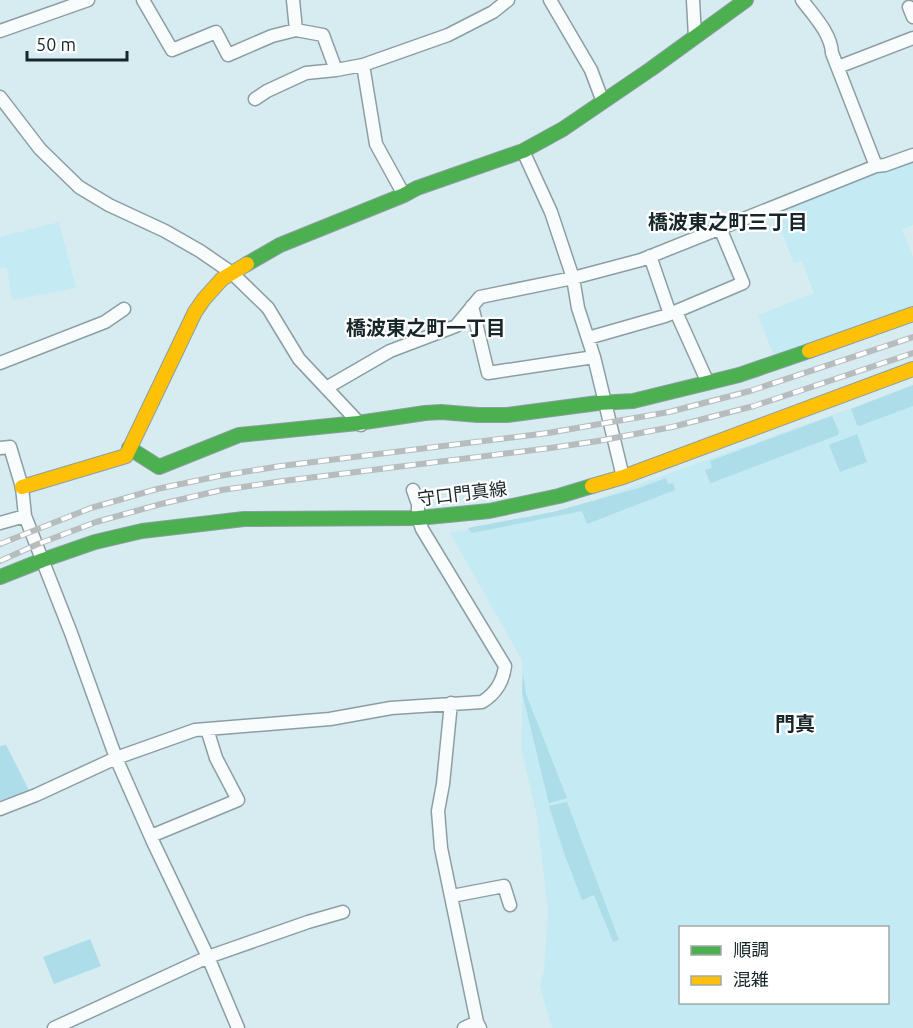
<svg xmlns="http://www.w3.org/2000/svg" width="913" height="1028" viewBox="0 0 913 1028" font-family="Ubuntu,'Noto Sans JP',sans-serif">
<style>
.built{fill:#c4eaf3;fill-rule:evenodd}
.green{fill:#addde8}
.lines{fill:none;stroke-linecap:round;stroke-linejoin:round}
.street-casing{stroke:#8d9ea2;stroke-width:15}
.fast-casing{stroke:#8d9ea2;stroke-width:16}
.slow-casing{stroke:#8d9ea2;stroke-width:16}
.street{stroke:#f9fcfd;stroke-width:12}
.fast{stroke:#4caf50;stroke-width:14}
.slow{stroke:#ffc107;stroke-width:14}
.rail-casing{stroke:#b7bcbe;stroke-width:6}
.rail{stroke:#fff;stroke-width:4;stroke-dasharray:11;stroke-linecap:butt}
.labels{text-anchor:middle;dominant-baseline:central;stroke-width:4.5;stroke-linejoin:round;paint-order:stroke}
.street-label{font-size:18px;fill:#162629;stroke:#fff}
.neighbourhood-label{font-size:20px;font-weight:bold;fill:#162629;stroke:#fff}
</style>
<rect width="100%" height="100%" fill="#d6ecf1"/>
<path class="built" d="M913,161v64l-11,4 11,28v51l-139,48 -16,-41 56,-22 -12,-32 -8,2 -21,-52 108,-41 2,3z
M59,222l17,66 -64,12 -5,-32h-7v-31z
M913,386v642h-361l-12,-42 4,-15 4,-60 -11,-94 -16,-70 1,-16v-71l-72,-127 117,-23zM680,928h208v74h-208z"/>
<path class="green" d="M913,385v21l-54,20 -2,-1 -6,-16z
M832,416l7,16 -1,3 -127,48 -1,-1 -5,-12 7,-2 -2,-7z
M857,434l10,28 -27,10 -11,-27z
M666,478l2,6 5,-1 2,7 -88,34 -5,-13 -110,22 -4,-5 85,-16 86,-24z
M523,674l3,20 41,104 -18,5 -1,-3 -26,-108z
M6,745l24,47 -30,9v-55z
M567,802l52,138 -6,2 -19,-47 -12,5 -18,-47 -15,-47z
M90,939l11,27 -47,18 -11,-27z"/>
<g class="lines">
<g class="street-casing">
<path id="street" d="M143,0l29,50 44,-18 12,23 44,-19 24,-6
M293,0l3,30 27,5 13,35 27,-5 85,-30 45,-23 15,-12
M550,0l41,70 12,32
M693,0l2,37
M802,0c11,15 29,33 30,53l44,113
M909,7l4,10
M0,31l88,-31
M363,65l13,79 28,51
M838,67l75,-29
M0,97l40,52 39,38 30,18 56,26 35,20 32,22 36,35 31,51 62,66
M255,99l12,-8 39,-18 30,-3
M523,151l28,61 22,66 5,30 16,49 29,120
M650,256l20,58
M472,306l16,67 106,-16
M676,312l32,71
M588,338l77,-22 78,-33 -23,-55
M0,363l105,-41 19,-13
M326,388l64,-37 66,-25 24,-29 93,-19 68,-18 235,-94 9,-1 28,-10
M0,448l10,-1 12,40 3,29 46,117 45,125 38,86 54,113 30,71
M0,523l25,-7
M451,703l-8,81 -5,27 3,37 36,174 3,6
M0,809l36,-14 80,-37 79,-28 135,-11 61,-11 91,-6c13,-8 21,-20 23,-36l-83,-137 -4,-11v-14l-5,-14
M151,836l87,-36 -22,-42 -9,-29
M452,896l52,-10 6,19
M54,1028l154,-71 100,-35 35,-10
M464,1028l13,-6"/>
</g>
<g class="fast-casing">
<path id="fast" d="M247,264l33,-19 124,-50 13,-7 106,-37 40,-22 88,-60 95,-69
M129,448l30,19 80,-32 119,-12 67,-10 16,-1 37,3h29l91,-12 35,-2 106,-26 70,-24
M0,577l43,-17 52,-18 47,-11 102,-12 174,-1 71,-7 70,-15 33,-10"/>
</g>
<g class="slow-casing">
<path id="slow" d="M809,351l104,-37
M592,486l31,-9 290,-108
M22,487l104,-31 69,-144 9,-13 18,-20 25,-15"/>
</g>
<use href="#street" class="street"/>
<use href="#fast" class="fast"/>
<use href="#slow" class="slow"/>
<g class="rail-casing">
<path id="rail" d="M0,544l91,-36 66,-19 62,-13 62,-10 267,-33 121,-21 81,-21 163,-54
M0,561l38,-17 58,-22 65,-18 61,-14 61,-9 267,-33 48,-7 74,-14 82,-21 159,-53"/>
</g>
<use href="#rail" class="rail"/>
</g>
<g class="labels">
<g class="street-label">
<text transform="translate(462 493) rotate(-7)">守口門真線</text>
</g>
<g class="neighbourhood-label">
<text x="728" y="221">橋波東之町三丁目</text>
<text x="426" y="327">橋波東之町一丁目</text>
<text x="795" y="723">門真</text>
</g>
</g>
<rect x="679" y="926" width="210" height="78" fill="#ffffff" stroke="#a2a8a9" stroke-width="1.5"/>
<rect x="691" y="946" width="30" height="9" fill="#4caf50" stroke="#a2a8a9" stroke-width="1.5"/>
<text x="733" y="956" font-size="18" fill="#162629">順調</text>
<rect x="691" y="976" width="30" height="9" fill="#ffc107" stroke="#a2a8a9" stroke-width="1.5"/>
<text x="733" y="986" font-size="18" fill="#162629">混雑</text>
<path d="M27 51v9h100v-9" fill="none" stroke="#162629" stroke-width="3"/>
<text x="36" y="51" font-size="18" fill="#162629" stroke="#ffffff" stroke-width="4.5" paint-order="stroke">50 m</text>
</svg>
